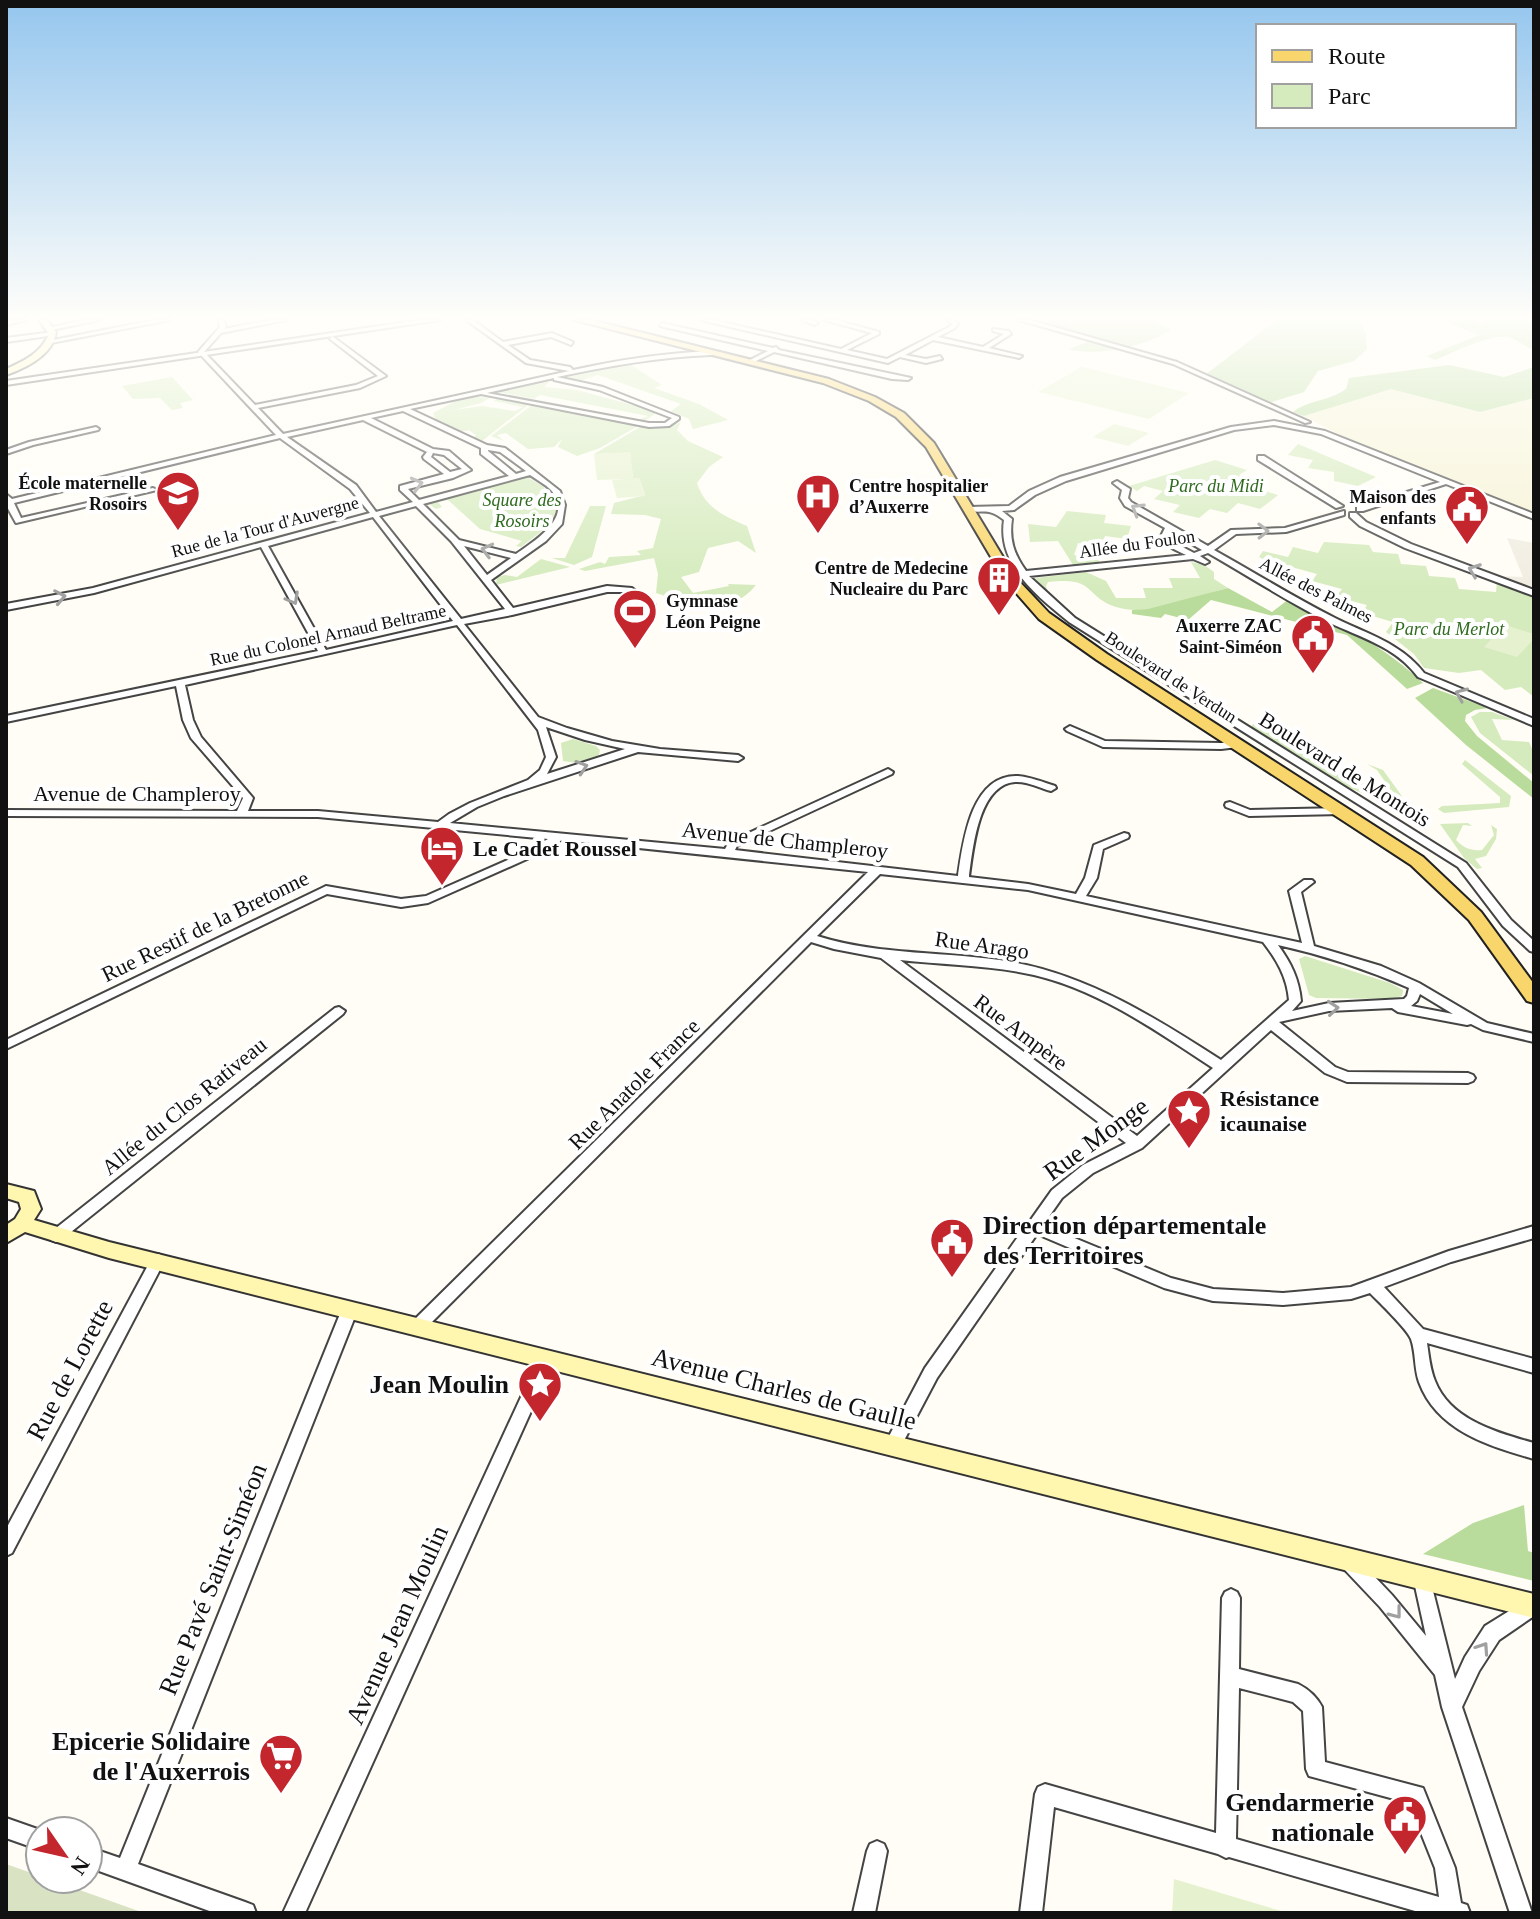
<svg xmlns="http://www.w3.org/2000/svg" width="1540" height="1919" viewBox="0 0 1540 1919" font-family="Georgia,serif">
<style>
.farmland{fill:#f6f3d4}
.green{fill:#d5ebbd}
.forest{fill:#b9dc9c}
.cemetery{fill:#d9e3c4}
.pitch{fill:#e6f2cf}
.plaza{fill:#f1ede2}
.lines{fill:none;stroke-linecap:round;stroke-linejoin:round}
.minor-casing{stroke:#444;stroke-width:4}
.tertiary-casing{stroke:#444;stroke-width:4}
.secondary-casing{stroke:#333;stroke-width:4}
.primary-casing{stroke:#222;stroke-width:4}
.minor{fill:#fff;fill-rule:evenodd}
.tertiary{fill:#fff;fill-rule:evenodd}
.secondary{fill:#fff6b0;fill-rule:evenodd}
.primary{fill:#f9d66b;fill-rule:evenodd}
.oneway{stroke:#a0a0a0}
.labels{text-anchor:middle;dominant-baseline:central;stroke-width:8;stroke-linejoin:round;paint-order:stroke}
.far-poi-label{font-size:18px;font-weight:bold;fill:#111;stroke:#fff;text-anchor:end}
.far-park-label{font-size:18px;font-style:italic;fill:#2f6b1f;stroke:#fff}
.far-street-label{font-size:18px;fill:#111;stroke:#fff}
.street-label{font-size:22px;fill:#111;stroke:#fff}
.poi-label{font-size:22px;font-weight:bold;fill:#111;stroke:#fff;text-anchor:start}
.near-street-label{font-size:26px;fill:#111;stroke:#fff}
.near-poi-label{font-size:26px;font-weight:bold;fill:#111;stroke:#fff;text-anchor:end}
</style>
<rect width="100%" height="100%" fill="#fffdf5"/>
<path class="farmland" d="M1391,388l89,24 54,-14v116l-192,-78 -38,-20z"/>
<path class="green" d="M628,363l34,22 -8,3 45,16 29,16 -35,9 -4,-10 -18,-8 10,-7 -83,-29 -18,6 -18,-4z
M172,377l21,23 -13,3 3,5 -11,2 -12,-12 -27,1 -11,-13z
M543,381l6,1 -5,5 33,3 81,22 -15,10 -5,-2 10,-4 -108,-21 -6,4 -36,-7z
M476,397l14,1 -9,5 -27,7 28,-4 33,5 8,-4 -29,-6 3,-2 31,6 -46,36 -9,-3 3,-3 -7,-5 -8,2 -26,-13 -2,-6 25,-13z
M532,405l106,21 -38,22 -23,8 -19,-9 4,-8 -8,8 -26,2 -22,-16 -9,2 7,6 -13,-5z
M681,422l-4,8 11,11 35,16 -14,10 -12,16c8,25 27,33 50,43l9,27 -18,-12 -30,7 -9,24 -18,5 12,16 36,-7 -1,-2 28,1c-25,32 -66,20 -100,8l2,-19 -4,-16 -69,13 -6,-2 21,-7 5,2 4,-7 32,-2 -4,-4 16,-3 8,-29 -16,-4 -34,-1 3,-11 31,-8 -6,-17h-6l-3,-25 -36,1 46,-27 31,-1z
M1298,444l78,33 -18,9 -24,-5v-9l-26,-4 5,-8 -25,-5z
M1215,460l32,10 -8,5 27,9 -8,5 20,6 -18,14 -22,-6 -11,10 -17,-4 -11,9 -26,-6 7,-7 -26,-6 9,-8 -19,-5 -7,5 -8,-5z
M527,477l16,9 14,23 -6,15 -30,23 -5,-1 6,-5 -42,-12 -32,-29 -10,2 4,5 -6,2 -7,-5 18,-8z
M590,506h16l-14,51 -18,8 -22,-7h13z
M1067,511l39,4 -2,8 27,3 -4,13 -22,-3 -4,10 -23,-3 -4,12 23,4 4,4 -24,2h-4l-15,-24 -28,1 -2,-18 28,3z
M1324,542l45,3 4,7 25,2 3,10 25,2 3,10 26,2 4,11 37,3 1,-11 37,15v101l-13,-10 -16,3 -24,-20 -22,3 -35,-5 -10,-14 -28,-22 7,-10 -31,-9 5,-8 -31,-8 6,-8 -30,-8 5,-7 -29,-8 -9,9 -18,-5 12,-6 -14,-7 4,-6 25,6 5,-10 25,6z
M541,559l29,8 -74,18 1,-8 8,-2 12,2z
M1191,562l13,3 10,7v7l14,9c-33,8 -78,30 -112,19 -33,-11 -19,-31 -68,-25l-2,4 2,6 -13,-14 51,-6 20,9 10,17h30l-3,-10h30l-4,-10h31z
M1480,712h12l22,8 -22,-1 10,21 27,2 5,11v23l-54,-43 -9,-16z
M1253,724l14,1c35,33 75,58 123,64l-13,-19 -10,-6 16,6 21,29 -6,4c-53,-8 -103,-47 -148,-75z
M573,739l23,7 4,4 -1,5 -22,8 -14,-2 -2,-18z
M1465,760l46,36 -2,11 -65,6 -6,-4 4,-3 58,-3v-6l-38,-33z
M1468,823l4,3 -9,-1 -7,15c8,8 14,11 26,10l12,-15 -3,-10 6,4 -1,10 -10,17 -11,3 7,9 -5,1 -13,-11 -24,-34z
M1305,956l85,27 13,7 -1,6 -11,3 -75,-1 -7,-3 -10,-36z"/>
<path class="forest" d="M1039,320h114l18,9c-21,17 -77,28 -102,20l23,-9z
M1277,320h82l7,14 1,15 -13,12 -36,10 -14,21 -39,12 -60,-29z
M1441,320h34l5,4 6,-4h48v30c-9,-3 -15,-9 -23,-12 -17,-7 -59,15 -76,22l-8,-4 52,-21z
M1449,365l55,12 30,-10v31l-54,14 -89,-23 -87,27 -11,-4c15,-12 37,-11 53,-23l3,-11z
M1228,588l44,24 17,-13c49,24 94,46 134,84l-16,6 -60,-54 -136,-35 -23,20 -23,-6 -4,4 -29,-4v-4l16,-1z
M1433,688l55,20 -13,2 -9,5 -1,6 12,15 57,47v16l-68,-54 -51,-47z
M1524,1505l4,46 6,2v28l-111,-27 50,-31z"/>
<path class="cemetery" d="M6,1864l34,12v3h9l95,34h-138z"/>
<path class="pitch" d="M1081,367h1l107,26 -40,26 -111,-27z
M1114,424l35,9 -21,13 -35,-9z
M630,452l3,26h6l6,18 -28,2 -5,-18 13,-1 -28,1 -3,-26z
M1505,625l29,9v5l-17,18 -33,-10z
M1174,1879l114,34h-116z"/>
<path class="plaza" d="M1507,538l27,5v46l-36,-13 25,1z"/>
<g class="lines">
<g class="minor-casing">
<path id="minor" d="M26,320l-20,5v-4z
M84,320h16l-49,10 -3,-2z
M155,320h15l-119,23 -3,-2z
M218,320h6l2,7 -2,2 47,-9h15l-65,13 -17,19 51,53 101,-20 22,-9 -48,-37 2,-3 54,40 -26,12 -102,20 25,26 286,-63 -43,-8 -60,-43h7l30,22 49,-9 21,9 -2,3 -20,-8 -43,8 22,15 40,7 3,3c46,-10 91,-17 139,-19l3,2 -3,2c-54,2 -103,11 -155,22l46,10 76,30v2l-10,7 -20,1 -168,-33 -71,15 77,36 18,3 55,43 5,14 -3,19 -16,17 -55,39 22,28 94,-22 25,2 23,17 -7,2 -21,-15h-20l-95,23 -48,9 74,93 29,11 45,13 48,8 78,6 5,3 -5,3 -100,-9 -134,44 -27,11 -27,16 275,26 4,-7 159,-73 5,3 -1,2 -155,72 -2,4 223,26c5,-34 13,-102 60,-100 12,1 25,6 37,10l1,2 -5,3c-11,-3 -24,-10 -36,-9 -37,3 -42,67 -46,95l59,7 48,10 9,-16 9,-33 30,-12 4,1 1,2 -1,2 -25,11 -6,29 -11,18 216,47 -13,-52 15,-11h8l2,2 -13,10 13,54 67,20 38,17 68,40 47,11v8l-51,-12 -12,-6 -4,1 -69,-13 -6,-4 -63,3 -50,11 56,45 13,5 120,1 5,2 2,3 -2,3 -5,2 -121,-1 -22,-9 -54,-43 -129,118 -49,25 -31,25 -19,27 128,53 42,11 70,4 68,-6 98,-36 85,-25v12l-83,24 -67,25 39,42 111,30v14l-107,-30c2,13 3,26 8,38 15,39 63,52 99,62v16c-45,-13 -97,-28 -115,-77 -5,-14 -3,-29 -8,-43 -4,-10 -32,-37 -41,-46l-19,6 -68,6 -70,-4 -49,-13 -127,-54 -100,144 -38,72 -6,3 -6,-3 -2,-5 2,-5 38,-72 100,-141 2,-5 3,-1 22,-31 31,-25 43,-22 -245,-185 -47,-9 -23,-7 -388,389 -5,2 -5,-2 -3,-5 3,-5 455,-449 -306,-32 -35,19 -99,44 -27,4 -74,-13 -321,155v-9l316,-152 4,-2 75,13 25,-3 93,-41 29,-16 -230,-22 -312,-1v-6l231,1 6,-13 -52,-60 -8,-18 -7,-34 -170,36v-6l312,-65 -57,-104 -167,46 -88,17v-6l87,-16 277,-75 -20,-24 -70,-51 -266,65 7,15 132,-30 4,2 -141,33 -10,-18v-11l6,5 264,-64 -78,-83 22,-25zM554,378v2l45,10 73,28 -7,5h-16l-162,-30zM403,411l78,37v6l28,22 -90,24 -11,-11 45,-11 18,-8 -22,-19 -16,-2 -62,-31zM363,420l64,32 -4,5 1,2 20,15 -44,12v4l13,12 -37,10 -20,-27 -69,-48zM488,450l12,2 26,19 -10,3 -28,-23zM433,453l11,2 18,14 -12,3 -19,-15zM530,475c7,5 15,9 21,15 24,27 -17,51 -35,64l-57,-14 -36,-36zM416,506l35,35 54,68 -44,10 -82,-103zM373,517l80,104 -127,29 -58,-104zM464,546l47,12 -24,17zM457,625l81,105 8,27 -6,13 -12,10 -58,23 -21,11 -11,8 -120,-11h-70l5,-13 -52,-61 -8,-17 -8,-35zM546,727l39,13 40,9 -78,25 9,-17zM880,874l148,16 235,52c14,18 24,35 26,58l-68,60c-65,-42 -132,-84 -209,-98 -65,-11 -131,-6 -195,-26zM1278,945c45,10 88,24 131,43l-2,8 -3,3 -75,4 -37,8 9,-10c-2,-22 -10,-38 -23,-56zM900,960c44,5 90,5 134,15 65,15 124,57 179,93l-76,68zM1420,994l33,20 -42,-8 6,-5z
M700,320h13l128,29 31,-16 -48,-13h12l43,12v2l-32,16 40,9 64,-33 1,-2 -5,-4h7l4,4 -3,4 -17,9 45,10 21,-13 -11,-3v-2l16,2 2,3 -22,14 33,8 -3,2 -86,-18 -28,15 21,4 14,-3 2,3 -16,4 -26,-6 -12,6z
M801,320h11l6,3 -3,2z
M1019,320h11l147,42 133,60 -5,1 -132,-59z
M662,323l111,25 3,-1 3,3 132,28 -3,2 -16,-1 -118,-27 -24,12 -2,-1v-2l20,-10 -108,-25z
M53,332l2,3 -49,7v-4z
M1274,421l51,10 209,83v5l-88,-35 -83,27h-6v-4l83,-25 -119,-48 -47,-9 -40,5 -168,51 -31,14 -21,15 -12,1 10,8c-3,21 2,35 14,52l160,-16c-10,-5 -19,-8 -26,-17l5,-10 -40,-22 -5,-8 2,-8 -9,-7 4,-2 13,8 -2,9 3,4 77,44 23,-16 54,-2 59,-17v4l-58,17 -50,2 -22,16c40,22 79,47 121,68 32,16 66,25 89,55l110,46v7l-116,-49c-23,-31 -57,-39 -90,-55 -41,-21 -80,-46 -120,-69l-8,3 9,6 -4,2 -12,-5 -164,17 46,42 391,245 45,57 23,21v11l-4,-1 -27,-25 -45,-59 -389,-245c-32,-26 -72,-57 -65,-102 -19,-15 -22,-4 -39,-11l4,-2 40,-1 20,-15 31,-14 171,-50zM1171,532l31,18 -8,3 -23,-12 -3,-3z
M96,427l3,2 -1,1 -65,15 -27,9v-4l23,-8z
M1258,456h6l79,50 -7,2 -78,-48z
M1350,513h6l10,9 45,22 123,46v6l-129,-48 -45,-22 -10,-9z
M1070,726l35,15 116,2 17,-2 5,3 -5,3 -17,2 -118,-2 -36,-16 -2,-2z
M1230,802l20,8 93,-2 5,3 -5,3 -94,2 -23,-9 -1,-2 1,-2z
M339,1007l6,4 -2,3 -282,226 -5,2 -5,-2 -2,-4 2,-4 284,-224z
M158,1254l5,2 2,4 -153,293 -6,3v-27l147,-273z
M350,1303l5,1 3,5 -220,555 107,38 8,3 3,8h-41l-127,-46v-20l32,11 222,-549 3,-5z
M547,1351l6,2 2,5 -250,555h-22l256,-555 2,-5z
M1351,1555l6,3 35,37 34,41 -13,-59 3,-6 6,-3 6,3 27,108 10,-22 20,-31 42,-26 7,-3v19l-35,24 -20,31 -17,36 70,206h-22l-68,-206 -7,-32 -55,-68 -35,-37 -3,-6 3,-6z
M1231,1589l6,3 3,6 -1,71 59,15c10,5 19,13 24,23l3,55 98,26 32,80 6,35 6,2 3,8h-48l-193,-56 -3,1 -8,-4 -164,-47 -12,106h-22l15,-119 3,-7 7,-3 171,49 6,-235 3,-6zM1239,1688l54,14 10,9 3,58 3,7 100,27 26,65 4,29 -203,-58z
M6,1818l37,13h-3v19l-34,-12z
M877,1841l7,3 3,7 -12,62h-22l14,-62 3,-7z"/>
</g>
<g class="tertiary-casing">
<path id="tertiary" d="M420,320h20l-434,65v-4z"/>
</g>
<g class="secondary-casing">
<path id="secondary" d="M39,320h8l9,12c-3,23 -30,36 -50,43v-6c18,-8 35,-16 43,-35z
M6,1184l28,7 7,18 -7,11 75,22 1425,352v24l-1425,-360 -84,-26 -19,11v-18l9,-6 6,-10 -2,-7 -13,-4z"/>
</g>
<g class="primary-casing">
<path id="primary" d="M574,320h17l238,59 46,18 29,16 30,30 81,134 34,36 58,41 316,203 58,55 53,72v19l-7,-2 -58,-81 -58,-55 -314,-205 -58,-41 -35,-40 -78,-132 -30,-30 -27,-16 -46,-18z"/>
</g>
<use href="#minor" class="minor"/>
<use href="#tertiary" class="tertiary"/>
<use href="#secondary" class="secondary"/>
<use href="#primary" class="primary"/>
</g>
<defs><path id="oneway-chevron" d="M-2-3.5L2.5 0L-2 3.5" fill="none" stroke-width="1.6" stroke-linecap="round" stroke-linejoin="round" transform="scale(2)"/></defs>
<g class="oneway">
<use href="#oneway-chevron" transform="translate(417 484) rotate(-14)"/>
<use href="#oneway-chevron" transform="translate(1137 509) rotate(-148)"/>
<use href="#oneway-chevron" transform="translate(1263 531) rotate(-1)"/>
<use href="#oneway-chevron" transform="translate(487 550) rotate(-166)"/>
<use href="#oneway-chevron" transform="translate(1474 570) rotate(-159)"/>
<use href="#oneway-chevron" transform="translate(60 597) rotate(-11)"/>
<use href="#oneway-chevron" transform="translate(293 599) rotate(61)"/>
<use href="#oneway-chevron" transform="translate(1461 694) rotate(-157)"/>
<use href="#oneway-chevron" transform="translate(582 767) rotate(-18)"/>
<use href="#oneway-chevron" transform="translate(1333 1008) rotate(-5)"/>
<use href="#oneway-chevron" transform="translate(1396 1613) rotate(52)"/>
<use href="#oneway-chevron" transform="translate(1483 1648) rotate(-56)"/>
</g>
<linearGradient id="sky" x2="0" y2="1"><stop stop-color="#95c6ee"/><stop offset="0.54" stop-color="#fffefa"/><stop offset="1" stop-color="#fffefa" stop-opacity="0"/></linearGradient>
<rect width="1540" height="589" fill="url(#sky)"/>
<defs>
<g id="school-pin" transform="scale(2.3)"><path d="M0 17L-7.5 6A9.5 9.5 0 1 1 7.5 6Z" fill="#c4262e" stroke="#fff"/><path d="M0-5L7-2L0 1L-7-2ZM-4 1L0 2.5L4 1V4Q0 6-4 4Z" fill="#fff"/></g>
<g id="hospital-pin" transform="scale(2.3)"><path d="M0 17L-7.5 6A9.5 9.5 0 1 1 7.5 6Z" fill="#c4262e" stroke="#fff"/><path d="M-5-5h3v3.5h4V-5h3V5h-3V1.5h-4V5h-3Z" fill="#fff"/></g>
<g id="civic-pin" transform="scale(2.3)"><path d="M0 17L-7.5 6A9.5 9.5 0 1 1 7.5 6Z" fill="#c4262e" stroke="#fff"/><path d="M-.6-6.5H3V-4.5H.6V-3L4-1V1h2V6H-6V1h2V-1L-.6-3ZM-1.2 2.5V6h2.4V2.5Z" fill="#fff"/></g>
<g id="building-pin" transform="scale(2.3)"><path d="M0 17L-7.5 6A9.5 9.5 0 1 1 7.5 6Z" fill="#c4262e" stroke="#fff"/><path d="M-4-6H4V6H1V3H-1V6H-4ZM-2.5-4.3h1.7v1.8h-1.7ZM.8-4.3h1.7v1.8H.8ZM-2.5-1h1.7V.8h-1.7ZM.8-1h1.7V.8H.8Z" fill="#fff"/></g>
<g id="stadium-pin" transform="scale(2.3)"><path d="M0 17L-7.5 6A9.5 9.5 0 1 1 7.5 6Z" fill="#c4262e" stroke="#fff"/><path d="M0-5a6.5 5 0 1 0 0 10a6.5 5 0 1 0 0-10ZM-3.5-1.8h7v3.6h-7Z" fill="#fff"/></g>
<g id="hotel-pin" transform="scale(2.3)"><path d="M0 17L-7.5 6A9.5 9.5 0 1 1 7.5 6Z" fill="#c4262e" stroke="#fff"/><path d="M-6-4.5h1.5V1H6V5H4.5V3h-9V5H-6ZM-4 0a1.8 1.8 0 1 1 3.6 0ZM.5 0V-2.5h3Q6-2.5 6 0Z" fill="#fff"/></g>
<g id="sight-pin" transform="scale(2.3)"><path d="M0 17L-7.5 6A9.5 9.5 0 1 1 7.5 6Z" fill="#c4262e" stroke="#fff"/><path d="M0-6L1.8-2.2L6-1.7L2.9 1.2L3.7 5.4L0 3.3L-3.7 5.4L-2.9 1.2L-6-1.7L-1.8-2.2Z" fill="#fff"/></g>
<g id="supermarket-pin" transform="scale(2.3)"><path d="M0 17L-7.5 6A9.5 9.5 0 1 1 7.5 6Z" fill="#c4262e" stroke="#fff"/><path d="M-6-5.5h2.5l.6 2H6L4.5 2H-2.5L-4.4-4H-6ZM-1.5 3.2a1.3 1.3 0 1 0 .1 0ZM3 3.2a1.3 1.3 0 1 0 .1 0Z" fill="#fff"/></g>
</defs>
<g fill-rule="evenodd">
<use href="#school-pin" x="178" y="493"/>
<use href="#hospital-pin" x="818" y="496"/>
<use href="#civic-pin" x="1467" y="507"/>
<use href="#building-pin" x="999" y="578"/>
<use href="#stadium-pin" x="635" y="611"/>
<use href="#civic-pin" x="1313" y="636"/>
<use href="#hotel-pin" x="442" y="848"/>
<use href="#sight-pin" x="1189" y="1111"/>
<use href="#civic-pin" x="952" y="1240"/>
<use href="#sight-pin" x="540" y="1384"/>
<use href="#supermarket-pin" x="281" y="1756"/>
<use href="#civic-pin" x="1405" y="1817"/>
</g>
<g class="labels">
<g class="far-poi-label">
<text x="147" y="483">École maternelle<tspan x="147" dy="21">Rosoirs</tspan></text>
<text x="849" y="486" text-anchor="start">Centre hospitalier<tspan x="849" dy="21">d’Auxerre</tspan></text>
<text x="1436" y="497">Maison des<tspan x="1436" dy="21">enfants</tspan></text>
<text x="968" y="568">Centre de Medecine<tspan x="968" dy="21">Nucleaire du Parc</tspan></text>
<text x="666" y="601" text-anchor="start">Gymnase<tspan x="666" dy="21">Léon Peigne</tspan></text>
<text x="1282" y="626">Auxerre ZAC<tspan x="1282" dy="21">Saint-Siméon</tspan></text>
</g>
<g class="far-park-label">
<text x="1216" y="486">Parc du Midi</text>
<text x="522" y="500">Square des<tspan x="522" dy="21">Rosoirs</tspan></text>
<text x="1449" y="629">Parc du Merlot</text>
</g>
<g class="far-street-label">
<text transform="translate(265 527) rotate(-15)">Rue de la Tour d'Auvergne</text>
<text transform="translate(1137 544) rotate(-8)">Allée du Foulon</text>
<text transform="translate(1316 590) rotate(27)">Allée des Palmes</text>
<text transform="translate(328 635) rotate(-12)">Rue du Colonel Arnaud Beltrame</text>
<text transform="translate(1171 677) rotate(33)">Boulevard de Verdun</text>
</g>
<g class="street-label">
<text transform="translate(1345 769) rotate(32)">Boulevard de Montois</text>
<text x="137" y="793">Avenue de Champleroy</text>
<text transform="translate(785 840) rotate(6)">Avenue de Champleroy</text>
<text transform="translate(205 926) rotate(-26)">Rue Restif de la Bretonne</text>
<text transform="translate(982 945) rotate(8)">Rue Arago</text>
<text transform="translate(1021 1032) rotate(37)">Rue Ampère</text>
<text transform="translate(634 1084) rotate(-45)">Rue Anatole France</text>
<text transform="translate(184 1106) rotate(-39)">Allée du Clos Rativeau</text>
</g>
<g class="poi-label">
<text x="473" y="848">Le Cadet Roussel</text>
<text x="1220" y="1098">Résistance<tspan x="1220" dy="25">icaunaise</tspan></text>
</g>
<g class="near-street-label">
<text transform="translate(1096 1139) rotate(-36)">Rue Monge</text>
<text transform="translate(70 1370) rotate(-62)">Rue de Lorette</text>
<text transform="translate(784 1389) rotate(14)">Avenue Charles de Gaulle</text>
<text transform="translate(213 1579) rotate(-68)">Rue Pavé Saint-Siméon</text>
<text transform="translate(397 1625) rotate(-66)">Avenue Jean Moulin</text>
</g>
<g class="near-poi-label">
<text x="983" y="1225" text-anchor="start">Direction départementale<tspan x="983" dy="30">des Territoires</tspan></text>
<text x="509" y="1384">Jean Moulin</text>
<text x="250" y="1741">Epicerie Solidaire<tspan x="250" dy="30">de l'Auxerrois</tspan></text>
<text x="1374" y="1802">Gendarmerie<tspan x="1374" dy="30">nationale</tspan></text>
</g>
</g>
<rect width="1540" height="1919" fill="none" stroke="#111111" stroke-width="16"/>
<rect x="1256" y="24" width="260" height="104" fill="#ffffff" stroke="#a0a0a0" stroke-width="2"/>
<rect x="1272" y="50" width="40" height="12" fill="#f9d66b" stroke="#a0a0a0" stroke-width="2"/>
<text x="1328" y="64" font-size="24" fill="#111111">Route</text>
<rect x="1272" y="84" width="40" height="24" fill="#d5ebbd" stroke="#a0a0a0" stroke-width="2"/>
<text x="1328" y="104" font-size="24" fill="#111111">Parc</text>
<g transform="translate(64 1855) rotate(124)"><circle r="38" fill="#ffffff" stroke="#a0a0a0" stroke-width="2"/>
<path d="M0-6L14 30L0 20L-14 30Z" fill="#c4262e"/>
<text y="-12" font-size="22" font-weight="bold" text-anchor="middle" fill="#111111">N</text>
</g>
</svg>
